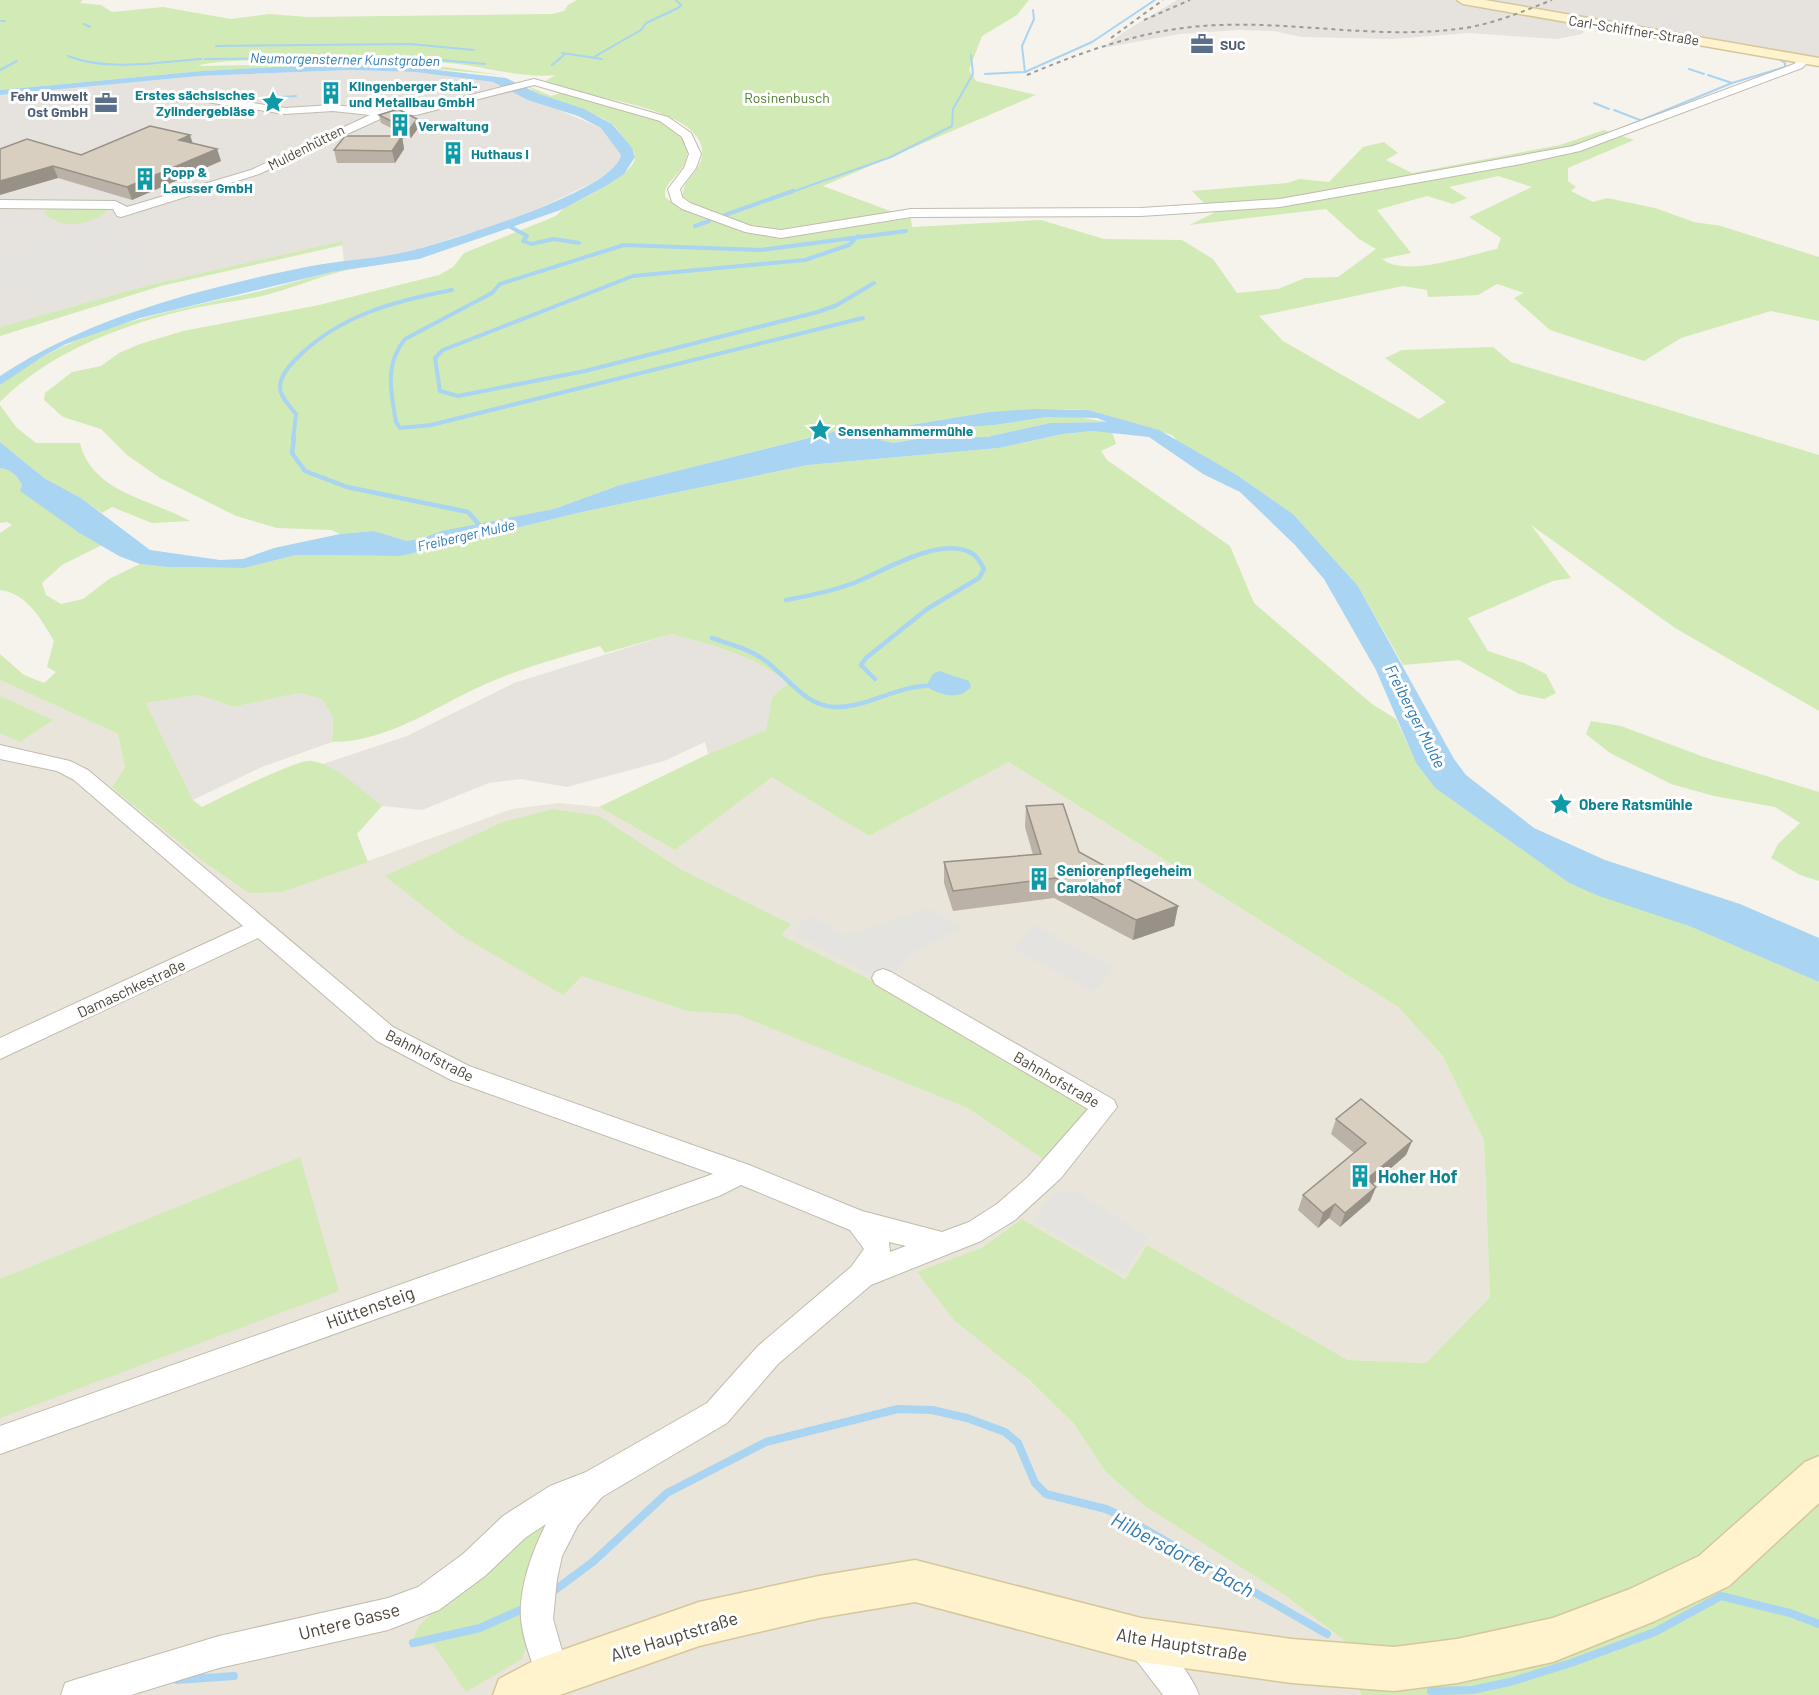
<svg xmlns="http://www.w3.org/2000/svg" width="1819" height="1695" viewBox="0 0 1819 1695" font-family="Barlow,sans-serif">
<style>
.residential{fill:#eae5da}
.industrial{fill:#e6e2dd}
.green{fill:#d2eab5;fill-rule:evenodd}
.parking{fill:#e5e3e0}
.water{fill:#a9d4f2;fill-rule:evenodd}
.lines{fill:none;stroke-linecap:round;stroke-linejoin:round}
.stream-far3{stroke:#a9d4f2;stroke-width:2}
.stream-far2{stroke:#a9d4f2;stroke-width:4}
.stream-far1{stroke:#a9d4f2;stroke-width:4.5}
.stream{stroke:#a9d4f2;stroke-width:8}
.minor-casing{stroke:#c2bbae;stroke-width:2}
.secondary-casing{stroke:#d6c79b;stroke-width:3}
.minor{fill:#fff;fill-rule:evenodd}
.secondary{fill:#fff3cd;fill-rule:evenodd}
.rail{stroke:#9a9a9a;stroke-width:2;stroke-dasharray:4 4;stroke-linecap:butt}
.wall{fill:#bab2a6}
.shaded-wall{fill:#979187}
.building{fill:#d8cfc1;stroke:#979187;stroke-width:1.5}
.labels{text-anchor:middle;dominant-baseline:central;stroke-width:6;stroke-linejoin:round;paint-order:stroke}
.far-street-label{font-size:14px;fill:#4b4439;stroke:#fff}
.far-service-label{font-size:14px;font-weight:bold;fill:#4e5e75;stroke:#fff;text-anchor:start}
.far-water-label{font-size:14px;font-style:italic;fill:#2e7ab2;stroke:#fff}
.far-culture-label{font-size:14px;font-weight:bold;fill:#0d838f;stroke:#fff;text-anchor:start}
.far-park-label{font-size:14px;fill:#4a7f2a;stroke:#fff}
.culture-label{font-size:15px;font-weight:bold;fill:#0d838f;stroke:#fff;text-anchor:start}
.street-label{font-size:15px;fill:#4b4439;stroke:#fff}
.water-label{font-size:16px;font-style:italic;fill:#2e7ab2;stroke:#fff}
.near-culture-label{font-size:18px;font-weight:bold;fill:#0d838f;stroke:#fff;text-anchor:start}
.near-street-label{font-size:18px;fill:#4b4439;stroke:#fff}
.near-water-label{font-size:20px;font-style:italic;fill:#2e7ab2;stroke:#fff}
</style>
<rect width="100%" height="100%" fill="#f6f3ec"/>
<path class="residential" d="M0,680l118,54 7,33 -13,22 170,103 230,-83 47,-6 40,4 76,43 97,-74 97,60 140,-74 389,245 44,48 42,85 6,157 -64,66 -78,-3 -201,-115 -22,34 -103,-60 -41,29 -64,25 157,151 31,47 178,123 66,50 12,51h-1361z"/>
<path class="industrial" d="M1177,0h642v59l-225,-39 -12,14 -25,5 -88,-6 -76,6 -91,-2 -29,-6 -35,-1 -58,4 -78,14 22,-16z
M349,70l66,2 78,10 108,46 20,27 -1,7 -6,7 -24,15 -48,23 -45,18 -90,27 -63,11 -2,-22 -193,44 -149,42v-232l199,-19z
M671,634l44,12 39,15 35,21 -17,15 -6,33 -58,24 -3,-12 -41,19 -97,26 -46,-8 -32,4 -67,27 -40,-4 -59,-42 84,-28 107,-53z
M298,693l24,6 11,19 -1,24 -70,25 -69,33 -47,-97 52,-8 36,12z"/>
<path class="green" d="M0,0h83l-3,3 21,2 11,7 51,-5 68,12 38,-5 39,3 244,-3 12,-3 4,-6 9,-5h452l-12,15 -35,21 -13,34 7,11 60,14 -213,91 70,26 -119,18 -28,-6 -32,-12 -21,-8 -13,-10h3c0,-16 22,-24 19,-45 -5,-37 -89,-48 -119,-56 -13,-3 -24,-8 -38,-12l11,-6c-34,4 -72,-9 -108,-12 -30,-3 -237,-7 -249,3l167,-3 79,4 57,8 -90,-8 -79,-3 -131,7 -202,19z
M528,86l23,10 10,-3c29,7 130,23 126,62 -2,16 -16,22 -22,35v7l15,11 55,21 36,8h19l121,-19 1,9 129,-7 63,19 78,1 31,19 24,34 41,-4 27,-11 33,-1 38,-28 -17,-10 -33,-30 -137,16 25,-12 -22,-22 95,-8 13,-4 29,3 34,-35 21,-5 14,11 -12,7 26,13 148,-28 44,-15 30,10 -66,28v13l8,6 -5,4 22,11 14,-4 48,10 39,14 27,4 98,31v64l-48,-10 -90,27 -37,23 -94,-31 -36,-32 10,-5 -27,-9 -19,11 -50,2 -1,-7 -24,-4 -144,30 24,25 136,78 27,-17 -61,-44 17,-8 91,-3 18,15 308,93v256l-144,-83 -144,-103 40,53 -18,3 -85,37 20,33 36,12 22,11 10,19 -12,6 -25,-5 -60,-34 -56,5 -45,-79 -65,-72 -56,-39 -59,-33 -6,-7 -84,-25 -21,-1 -78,3 -97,16 -39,-1 -233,58 -66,24 -147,32 -33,-10 -34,3 -9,-4 -54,-2 -41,-12 -76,-38 -33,-23 -26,-26 -38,-12 -19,-17 1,-7 27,-21 29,-6 18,-13 21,-9 43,-13 136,-26 120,-30 14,-8 11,-14 92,-37 7,-7c15,-8 72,-34 72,-52 0,-7 -6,-9 -9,-14 -5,-6 -7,-14 -14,-19 -22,-17 -71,-21 -84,-38zM1498,176l34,11 -63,30 32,21 -4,11c-29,6 -91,29 -115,10l29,-6 -34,-43 50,-14 26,8 14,-6 -18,-11z
M52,206l58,2c-17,18 -49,23 -66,4z
M342,241l1,4 -182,41 -161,50v-9l3,-1 146,-41z
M354,268c-31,7 -60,20 -92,28 -22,5 -45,7 -67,12 -68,15 -145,43 -195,94v-17c73,-58 168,-73 256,-93 26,-6 50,-14 76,-20z
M0,405l16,22 20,16h44c12,50 71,56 110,78l-38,2 -40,-16 -10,6 -21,-15 -37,-20 -44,-36z
M1047,417h30l31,5 -58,1 -63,14 -64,1 -30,5 -13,-3 36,-9 79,-6z
M1093,431l19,1 4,12 -15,7 6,9 123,86 24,57 118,101 24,15 20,44 19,25 134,95 120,43 130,56v713h-458l-12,-51 -66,-50 -138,-88 -40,-35 -31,-47 -45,-44 -75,-60 -37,-48 64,-24 41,-29 103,60 22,-34 201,115 78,3 64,-66 -6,-157 -42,-85 -44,-48 -389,-245 -140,74 -97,-59 -97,73 -76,-43 109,-53 58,-24 6,-33 17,-15 -35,-21 -39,-15 -44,-12 -66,19 -5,-7c-35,10 -71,20 -105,34 -53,21 -102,62 -163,62l1,-24 -11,-19 -24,-6 -64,14 -36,-12 -52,8 47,97 9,7c17,-8 96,-49 110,-46 25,4 50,30 70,45l-25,28 11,28 -86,30 -33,1 -49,-34 -88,-71 13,-21 -7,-33 -118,-54v-26l24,21 20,8 12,-11 -9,-5 7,-26c-13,-22 -27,-48 -54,-51v-57l12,-8 -5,-3 -7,1v-55c12,2 16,7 22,17l-1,6 81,54 -40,20 -20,18 4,12 15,9 22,-5 26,-20 31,-15 27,3 77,1 52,-13 105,1 181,-44 226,-47 191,-17 64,-14z
M0,696l53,24 -33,22 -20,-9z
M1591,721l30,5 83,31 115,35v89l-19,-6 -29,-17 7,-14 22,-21 -25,-16 -61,-11 -43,-12 -61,-31 -24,-19z
M553,809l46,7 81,53 111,55 -10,11 108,54 208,122 -46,53 -83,-56 -232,-94 -48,-3 -106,-35 -19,19 -103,-60 -75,-59 118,-54z
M300,1157l39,134 -339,127v-139z
M551,1517l-22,120 -7,22 -56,33 -33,-48 -23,4 8,-21 39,-39z"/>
<path class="parking" d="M1535,16l49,11 -16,7 -59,-12z
M108,220l11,8 -20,17 -51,30 -23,-8 -4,1 -3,2 1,4 14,2 -21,14 -12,-1 3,-5 -3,-1v-16z
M127,243l11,11 6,18 -61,26 -61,-5 27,-16z
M927,908l33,20 -49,25 -14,18 -19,8 -85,-47 16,-17 37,21z
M1035,925l61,33 19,9 -21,25 -81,-43z
M1076,1191l72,47 -25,36 -90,-53 21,-29z"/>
<path class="water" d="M333,64l79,3 94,11 33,16 45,15 28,15 20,24 3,9 -11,17 -18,12 -43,23 -51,18 -93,32 -87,13 -192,46 -74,26 -24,13 -42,28v-9c50,-33 104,-55 161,-73 45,-14 104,-28 150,-37 33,-6 66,-7 99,-15 36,-9 206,-60 211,-96l-20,-27 -23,-12 -50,-16 -35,-18 -78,-10 -66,-2 -150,6 -199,19v-5l202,-19z
M1035,409l53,1 71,20 78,45 56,39 65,72 96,173 12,16 68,53 71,32 135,44 79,34v44l-130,-56 -90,-30 -30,-13 -134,-95 -19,-25 -40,-93 -52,-91 -29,-34 -55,-53 -37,-18 -54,-37 -56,-6 -30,3 -64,14 -191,17 -226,47 -181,44 -105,-1 -52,13 -77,-1 -27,-3 -21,-8 -41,-24 -58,-41 2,-6c-6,-11 -11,-15 -22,-17v-26l44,36 37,20 69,52 70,10 23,-1 31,-11 66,-14 34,-3 33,10 16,-3 19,-7 112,-22 66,-24 233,-58 39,1 97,-16zM1047,417l50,1 10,4 -57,1 -63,14 -64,1 -30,5 -13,-3 36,-9 79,-6z
M939,671l30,10 2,6c-12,14 -32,8 -45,-1l7,-12z"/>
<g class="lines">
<path class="stream-far3" d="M0,21h5
M84,24l6,3
M216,46l194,-2 64,6
M562,53l40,6
M68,56c40,16 91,6 133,3
M594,57l47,-27 5,-7 32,-15 3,-3 -5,-5
M205,59l201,-2 79,7
M552,65l13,-11
M1689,69l15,5
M0,70l17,-9
M1025,72l-3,-26 12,-27 -1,-9
M985,74l40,-2 67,-30 63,-42
M1708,75l24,8
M282,97l14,-1
M1594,103l15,6
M1614,110l26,10
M1605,135l127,-52 53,-16v-4l-6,-4
M1562,149l20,-6
M789,193l102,-36 61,-31 1,-17 20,-35 -2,-19"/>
<path class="stream-far2" d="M725,215l68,-24
M507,225l20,11 -4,5 8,3 23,-5 25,4
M695,226l14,-5
M858,236l-9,9 -44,15 -172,16 -190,74 -8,8 5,33 18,5 127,-25 233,-59 19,-7 37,-22
M863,318l-432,107 -31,3 -4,-6c-5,-30 -12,-57 9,-83l87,-46 8,-9 124,-39 137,5 145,-19
M293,440l3,-26c-6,-8 -16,-17 -16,-27 0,-12 11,-23 19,-31 42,-41 96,-55 153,-66"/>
<path class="stream-far1" d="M294,438l-2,15 13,18 42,16 121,25 14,16
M786,600c23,-4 46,-9 68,-17 30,-12 88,-49 119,-29 5,3 8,10 11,15l-5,9 -52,31 -61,49 -5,7 14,14
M712,638c18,6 36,11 51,21 25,17 40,47 73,48 31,0 59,-20 90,-21"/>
<path class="stream" d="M551,1593l43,-32 73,-68 99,-51 132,-33 34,1 35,8 38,14 13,11 17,40 11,11 60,15 16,7 205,118
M413,1643l67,-15 45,-20
M177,1680l57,-4
M1431,1691l41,-1 38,-8 61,-19 84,-31 66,-36 69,17 29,11"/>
<g class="minor-casing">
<path id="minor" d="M1800,59l9,2 -7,7 -222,83 -59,13 -241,43 -139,9 -230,1 -130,21 -36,-6 -63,-23 -10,-7 -4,-13 16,-21 5,-14 -7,-17 -22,-16 -126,-36 -118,30h-27l-130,59 -138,43 -4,-1 -4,-7 -113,-1v-8l115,1 12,6 124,-37 119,-55 -37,-4 -48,3 -79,-12 -49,-1 -17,-5 -1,-2 5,-3 14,4 48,1 79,12 48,-3 49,5 34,-1 118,-30 134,38 23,16 10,21 -5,14 -16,21 2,8 8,6 61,23 30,4 130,-21 230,-1 139,-9 293,-53 221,-82z
M0,745l70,16 18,9 305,257 76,39 280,99 113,46 80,21 27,-10 28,-18 31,-27 60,-68 -213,-125 -3,-6 3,-6 8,-3 8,3 223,128 3,7 -56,71 -46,42 -34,21 -110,44 -93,79 -51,59 -125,74 -24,28 -16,31 -5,23 -4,40 16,56 -5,11 -11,5 -11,-5c-9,-19 -19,-46 -21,-67 -2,-32 11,-67 25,-95l-21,14 -40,38 -46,34 -51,20 -169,38 -88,27h-70l4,-12 12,-4 142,-43 169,-38 30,-11 45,-33 40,-38 47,-30 36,-14 121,-69 51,-57 93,-79 13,-18 -14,-19 -109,-45 -22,11 -719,258v-28l713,-252 -262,-94 -74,-39 -119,-103 -258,121v-21l243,-112 -169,-146 -17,-9 -57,-12zM889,1242l17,4 -16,6z
M1141,1625c20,8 50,49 58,70h-36l-33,-43 -5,-11 5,-11z"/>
</g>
<g class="secondary-casing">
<path id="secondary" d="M1457,0h28l334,58v8l-356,-62z
M1819,1456v47l-90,83 -74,35 -102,41 -96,21 -63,8 -102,-8 -151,-21 -226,-60 -96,16 -120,28 -139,49h-67l6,-16 38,-20 162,-57 120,-26 96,-16 226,58 151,21 102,8 63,-8 96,-21 77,-29 69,-33 106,-94z"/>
</g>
<use href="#minor" class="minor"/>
<use href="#secondary" class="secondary"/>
<path class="rail" d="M1144,20l46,-20
M1111,38l52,-38
M1027,75c62,-26 125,-48 193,-50 82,-3 164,15 245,3 31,-5 59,-17 87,-28"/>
</g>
<path class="wall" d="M379,115l38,4 2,8 -8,11 -30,-15z
M402,136l2,13 -9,14h-58l-3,-13z
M192,143l25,6 4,12 -89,39 -74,-22 -58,-29 81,6z
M1026,806l53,46 99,54 -4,20 -41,14 -79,-42 -101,13 -9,-28v-21l89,-7 -8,-28z
M1336,1119l76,22 -6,14 -33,29 3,3 -6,14 -30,26 -11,-9 -11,10 -20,-18 5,-15 51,-42 -23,-19z"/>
<path class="shaded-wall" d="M417,119l2,8 -8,11 -2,-8z
M190,135l4,12 -15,-7z
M402,136l2,13 -9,14 -3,-12z
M217,149l4,12 -89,39 -5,-13z
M53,166l5,12 -58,17v-14z
M1178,906l-4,20 -41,14 3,-20z
M1412,1141l-6,14 -45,39 6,-15z
M1376,1187l-6,14 -30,26 5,-14z
M1335,1204l-6,14 -11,10 5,-15z"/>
<path class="building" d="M398,109l19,10 -8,11 -30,-15z
M150,126l40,9 -11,5 38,9 -90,38 -74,-21 -53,15v-32l27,-10 54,16z
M345,136h57l-10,15 -58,-1z
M1063,804l16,48 99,54 -42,14 -80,-42 -103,13 -9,-29 97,-8 -15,-48z
M1361,1099l51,42 -45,38 9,8 -31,26 -10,-9 -12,9 -20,-18 63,-52 -30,-24z"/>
<defs>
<g id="office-bare" transform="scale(1.8)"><path d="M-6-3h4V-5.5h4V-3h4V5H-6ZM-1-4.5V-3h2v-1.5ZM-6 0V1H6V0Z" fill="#5c6f8a" stroke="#fff" stroke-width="2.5" paint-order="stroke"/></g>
<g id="building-bare" transform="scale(1.8)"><path d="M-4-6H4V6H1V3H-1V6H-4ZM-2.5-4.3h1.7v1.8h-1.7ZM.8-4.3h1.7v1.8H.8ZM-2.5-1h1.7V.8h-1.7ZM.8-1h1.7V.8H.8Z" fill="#0f9aa8" stroke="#fff" stroke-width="2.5" paint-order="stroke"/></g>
<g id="sight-bare" transform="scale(1.8)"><path d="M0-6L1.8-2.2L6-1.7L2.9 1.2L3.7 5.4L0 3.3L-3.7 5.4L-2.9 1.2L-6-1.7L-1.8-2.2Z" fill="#0f9aa8" stroke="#fff" stroke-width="2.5" paint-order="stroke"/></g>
</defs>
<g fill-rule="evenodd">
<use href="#office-bare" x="1202" y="44"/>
<use href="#building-bare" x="331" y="93"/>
<use href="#sight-bare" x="273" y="102"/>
<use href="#office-bare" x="106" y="103"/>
<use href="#building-bare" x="400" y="125"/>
<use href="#building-bare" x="453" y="153"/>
<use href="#building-bare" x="145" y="179"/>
<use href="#sight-bare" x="820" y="430"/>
<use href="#sight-bare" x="1561" y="804"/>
<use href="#building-bare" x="1039" y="879"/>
<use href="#building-bare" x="1360" y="1176"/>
</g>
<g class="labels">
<g class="far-street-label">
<text transform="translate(1634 30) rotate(9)">Carl-Schiffner-Straße</text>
<text transform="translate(306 147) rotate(-27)">Muldenhütten</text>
</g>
<g class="far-service-label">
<text x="1220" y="44">SUC</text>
<text x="88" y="95" text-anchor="end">Fehr Umwelt<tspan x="88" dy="16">Ost GmbH</tspan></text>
</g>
<g class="far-water-label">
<text transform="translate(345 59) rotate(1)">Neumorgensterner Kunstgraben</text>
<text transform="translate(466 535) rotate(-13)">Freiberger Mulde</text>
</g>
<g class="far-culture-label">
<text x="349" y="85">Klingenberger Stahl-<tspan x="349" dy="16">und Metallbau GmbH</tspan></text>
<text x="255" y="94" text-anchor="end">Erstes sächsisches<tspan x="255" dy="16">Zylindergebläse</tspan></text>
<text x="418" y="125">Verwaltung</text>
<text x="471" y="153">Huthaus I</text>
<text x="163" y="171">Popp &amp;<tspan x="163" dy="16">Lausser GmbH</tspan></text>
<text x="838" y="430">Sensenhammermühle</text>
</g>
<g class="far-park-label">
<text x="787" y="97">Rosinenbusch</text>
</g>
<g class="culture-label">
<text x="1579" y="804">Obere Ratsmühle</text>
<text x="1057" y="870">Seniorenpflegeheim<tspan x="1057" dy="17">Carolahof</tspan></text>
</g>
<g class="street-label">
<text transform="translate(131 988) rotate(-25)">Damaschkestraße</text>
<text transform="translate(430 1055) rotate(27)">Bahnhofstraße</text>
<text transform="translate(1057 1079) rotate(30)">Bahnhofstraße</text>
</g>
<g class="water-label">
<text transform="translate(1416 716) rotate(63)">Freiberger Mulde</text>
</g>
<g class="near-culture-label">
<text x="1378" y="1176">Hoher Hof</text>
</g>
<g class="near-street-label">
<text transform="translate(370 1307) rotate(-20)">Hüttensteig</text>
<text transform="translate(349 1621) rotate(-14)">Untere Gasse</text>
<text transform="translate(674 1636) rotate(-17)">Alte Hauptstraße</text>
<text transform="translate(1182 1644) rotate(9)">Alte Hauptstraße</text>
</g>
<g class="near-water-label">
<text transform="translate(1183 1554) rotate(28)">Hilbersdorfer Bach</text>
</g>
</g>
</svg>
